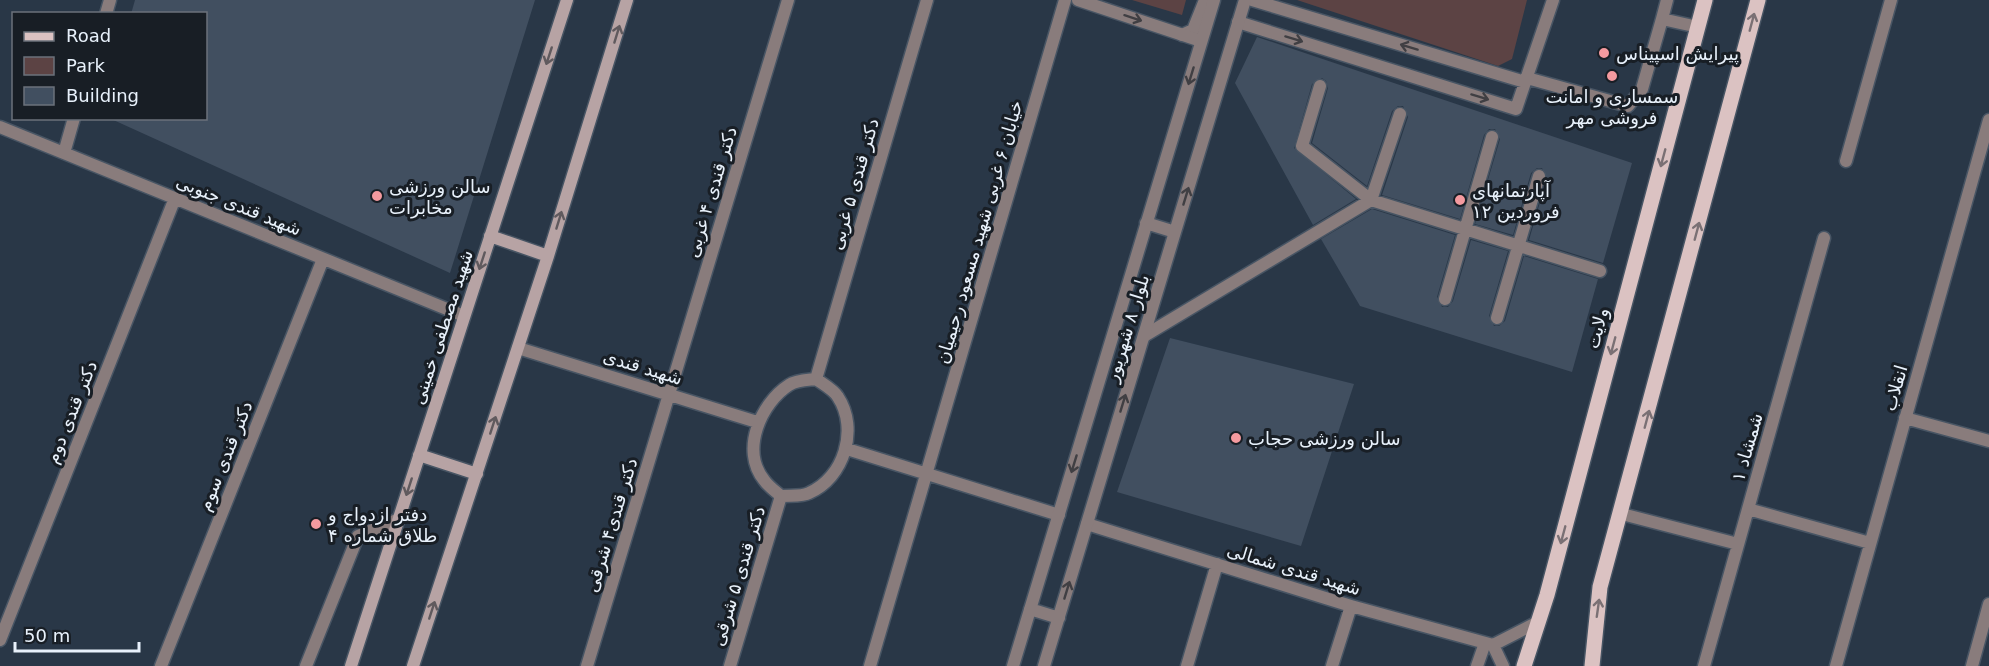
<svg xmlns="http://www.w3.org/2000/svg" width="1989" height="666" viewBox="0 0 1989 666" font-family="'DejaVu Sans',Cairo,sans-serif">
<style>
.green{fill:#5c4344}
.building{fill:#414f60}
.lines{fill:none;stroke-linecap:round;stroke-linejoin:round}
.minor-casing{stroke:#485564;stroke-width:15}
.tertiary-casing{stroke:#485564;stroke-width:15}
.secondary-casing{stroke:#485564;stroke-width:15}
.primary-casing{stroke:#485564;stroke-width:18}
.minor{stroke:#897c7c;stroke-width:12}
.tertiary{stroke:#897c7c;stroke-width:12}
.secondary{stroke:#b7a3a4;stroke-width:12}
.primary{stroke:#dbc2c2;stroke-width:15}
.oneway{stroke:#403f43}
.oneway2{stroke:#7a7074}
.oneway3{stroke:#605a5e}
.poi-dot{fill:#f49a9f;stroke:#181e25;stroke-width:2}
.labels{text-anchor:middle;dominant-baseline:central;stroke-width:6;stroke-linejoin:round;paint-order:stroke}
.poi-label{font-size:18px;fill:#e8f1fb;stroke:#181e25;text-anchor:start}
.street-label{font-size:18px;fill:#e8f1fb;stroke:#181e25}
</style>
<rect width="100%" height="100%" fill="#293747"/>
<path class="green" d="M1132,0h54l-4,15z
M1297,0h230l-15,59 -14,7z"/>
<path class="building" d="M135,0h400l-85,273 -341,-155h97v-104h-75z
M1257,37l375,126 -29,100 -74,-23 18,-62 -5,-10h-5l-6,5 -18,62 -38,-11 25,-85 -5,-10h-6l-5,6 -24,84 -78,-24 26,-78 -5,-11h-5l-6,5 -25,75 -55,-43 16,-55 -2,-7 -4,-3 -10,6 -18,64 62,51 -43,26 -78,-142z
M1372,209l83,26 -18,62 5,10h6l5,-6 18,-61 37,11 -19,65 5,10h5l6,-5 19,-65 74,23 -26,93 -212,-66 -39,-67z
M1170,338l184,46 -53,162 -184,-54z"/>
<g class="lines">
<g class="minor-casing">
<path id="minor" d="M1252,0l273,82
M106,14l4,-14
M1662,19l5,-19
M1238,22l278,87 37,-109
M1182,35l11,-5 12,-30
M1527,78l101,28 14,-17 20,-70 36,8
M1320,86l-18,60 69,54 229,71
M0,127l464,189
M64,153l10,-35
M1846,161l45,-161
M1445,299l47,-162
M1497,318l42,-142
M1144,336l227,-136 29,-86
M518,348l239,74
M816,379l111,-379
M816,379c7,5 18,11 22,18 21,32 6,81 -29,96 -7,4 -20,2 -28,3 -6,-5 -13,-10 -17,-16 -24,-30 -3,-77 25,-95 7,-5 19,-5 27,-6z
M1905,418l84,23
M847,449l212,66
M1748,509l122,34
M1622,514l116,30
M1087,524l264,82 142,39
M0,640l175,-442
M161,666l162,-407
M306,666l52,-130 41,-17
M587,666l201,-666
M730,666l51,-170
M870,666l195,-666
M1187,666l30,-102
M1332,666l19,-60
M1477,666l8,-23
M1503,666l-10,-21 45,-23
M1704,666l120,-428
M1836,666l153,-546
M1972,666l17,-62"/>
</g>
<g class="tertiary-casing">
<path id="tertiary" d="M1078,0l123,41
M1146,223l29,9
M1030,609l29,9
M1013,666l201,-666
M1044,666l201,-666"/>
</g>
<g class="secondary-casing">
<path id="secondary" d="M490,236l58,20
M419,455l58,19
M351,666l216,-666
M413,666l135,-410 79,-256"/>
</g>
<g class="primary-casing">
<path id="primary" d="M1524,666l23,-71 158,-595
M1592,666l8,-79 158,-587"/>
</g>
<use href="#minor" class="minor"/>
<use href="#tertiary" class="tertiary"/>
<use href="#secondary" class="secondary"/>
<use href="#primary" class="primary"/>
</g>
<defs><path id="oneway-shaft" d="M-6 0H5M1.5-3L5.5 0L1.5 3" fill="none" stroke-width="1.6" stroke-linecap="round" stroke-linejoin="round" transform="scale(1.5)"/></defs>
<g class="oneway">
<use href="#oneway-shaft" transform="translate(1133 18) rotate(18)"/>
<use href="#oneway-shaft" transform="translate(1294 39) rotate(17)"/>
<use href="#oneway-shaft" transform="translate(1409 47) rotate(-163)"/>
<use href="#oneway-shaft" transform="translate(1191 76) rotate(107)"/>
<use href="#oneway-shaft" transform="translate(1480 97) rotate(17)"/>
<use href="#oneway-shaft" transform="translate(1186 196) rotate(-73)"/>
<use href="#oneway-shaft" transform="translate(1123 403) rotate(-73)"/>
<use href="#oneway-shaft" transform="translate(1074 464) rotate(107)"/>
<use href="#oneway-shaft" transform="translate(1067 590) rotate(-73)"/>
</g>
<g class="oneway2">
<use href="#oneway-shaft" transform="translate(1752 22) rotate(-75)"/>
<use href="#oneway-shaft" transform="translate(1663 158) rotate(105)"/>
<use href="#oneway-shaft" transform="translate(1697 231) rotate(-75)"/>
<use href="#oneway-shaft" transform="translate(1613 346) rotate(105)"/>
<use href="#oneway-shaft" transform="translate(1647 419) rotate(-75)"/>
<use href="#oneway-shaft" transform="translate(1563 535) rotate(105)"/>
<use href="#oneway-shaft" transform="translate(1598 608) rotate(-82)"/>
</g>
<g class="oneway3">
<use href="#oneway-shaft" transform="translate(617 34) rotate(-73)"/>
<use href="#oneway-shaft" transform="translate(549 56) rotate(108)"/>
<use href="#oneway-shaft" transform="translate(559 220) rotate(-73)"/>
<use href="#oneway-shaft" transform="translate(482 261) rotate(108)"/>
<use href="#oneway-shaft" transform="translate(493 425) rotate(-72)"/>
<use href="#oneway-shaft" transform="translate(409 487) rotate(108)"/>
<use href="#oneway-shaft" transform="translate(432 610) rotate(-72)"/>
</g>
<g class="poi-dot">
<circle cx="1604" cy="53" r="6"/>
<circle cx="1612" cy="76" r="6"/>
<circle cx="377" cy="196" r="6"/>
<circle cx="1460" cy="200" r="6"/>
<circle cx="1236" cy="438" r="6"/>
<circle cx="316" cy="524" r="6"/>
</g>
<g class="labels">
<g class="poi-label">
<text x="1616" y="53">پیرایش اسپیناس</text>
<text x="1612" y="96" text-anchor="middle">سمساری و امانت<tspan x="1612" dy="21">فروشی مهر</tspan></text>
<text x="389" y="186">سالن ورزشی<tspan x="389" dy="21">مخابرات</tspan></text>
<text x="1472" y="190">آپارتمانهای<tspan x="1472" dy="21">۱۲ فروردین</tspan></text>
<text x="1248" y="438">سالن ورزشی حجاب</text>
<text x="328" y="514">دفتر ازدواج و<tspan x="328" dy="21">طلاق شماره ۴</tspan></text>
</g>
<g class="street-label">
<text transform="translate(854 184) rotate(-74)">دکتر قندی ۵ غربی</text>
<text transform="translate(711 192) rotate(-73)">دکتر قندی ۴ غربی</text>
<text transform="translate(239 205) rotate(22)">شهید قندی جنوبی</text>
<text transform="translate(979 232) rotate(-74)">خیابان ۶ غربی شهید مسعود رحیمیان</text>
<text transform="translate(442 327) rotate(-72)">شهید مصطفی خمینی</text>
<text transform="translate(1127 328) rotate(-73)">بلوار ۸ شهریور</text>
<text transform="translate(1597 328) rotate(-75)">ولایت</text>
<text transform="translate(643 367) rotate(17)">شهید قندی</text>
<text transform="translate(1895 388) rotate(-74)">انقلاب</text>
<text transform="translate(71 412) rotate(-68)">دکتر قندی دوم</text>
<text transform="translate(1747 447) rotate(-74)">شمشاد ۱</text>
<text transform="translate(225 456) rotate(-68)">دکتر قندی سوم</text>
<text transform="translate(611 525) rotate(-73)">دکتر قندی۴ شرقی</text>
<text transform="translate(1294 569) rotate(17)">شهید قندی شمالی</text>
<text transform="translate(738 576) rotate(-73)">دکتر قندی ۵ شرقی</text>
</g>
</g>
<rect x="12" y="12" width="195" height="108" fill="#181e25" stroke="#6b727b" stroke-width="1.5"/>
<rect x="24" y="32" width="30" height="9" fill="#dbc2c2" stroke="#6b727b" stroke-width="1.5"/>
<text x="66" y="42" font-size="18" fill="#e8f1fb">Road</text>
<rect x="24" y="57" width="30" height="18" fill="#5c4344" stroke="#6b727b" stroke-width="1.5"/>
<text x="66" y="72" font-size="18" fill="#e8f1fb">Park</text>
<rect x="24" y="87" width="30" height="18" fill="#414f60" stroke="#6b727b" stroke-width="1.5"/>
<text x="66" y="102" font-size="18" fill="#e8f1fb">Building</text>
<path d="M15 642v9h124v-9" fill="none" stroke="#e8f1fb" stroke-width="3"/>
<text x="24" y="642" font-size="18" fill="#e8f1fb" stroke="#181e25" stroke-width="4.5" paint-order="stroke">50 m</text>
</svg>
